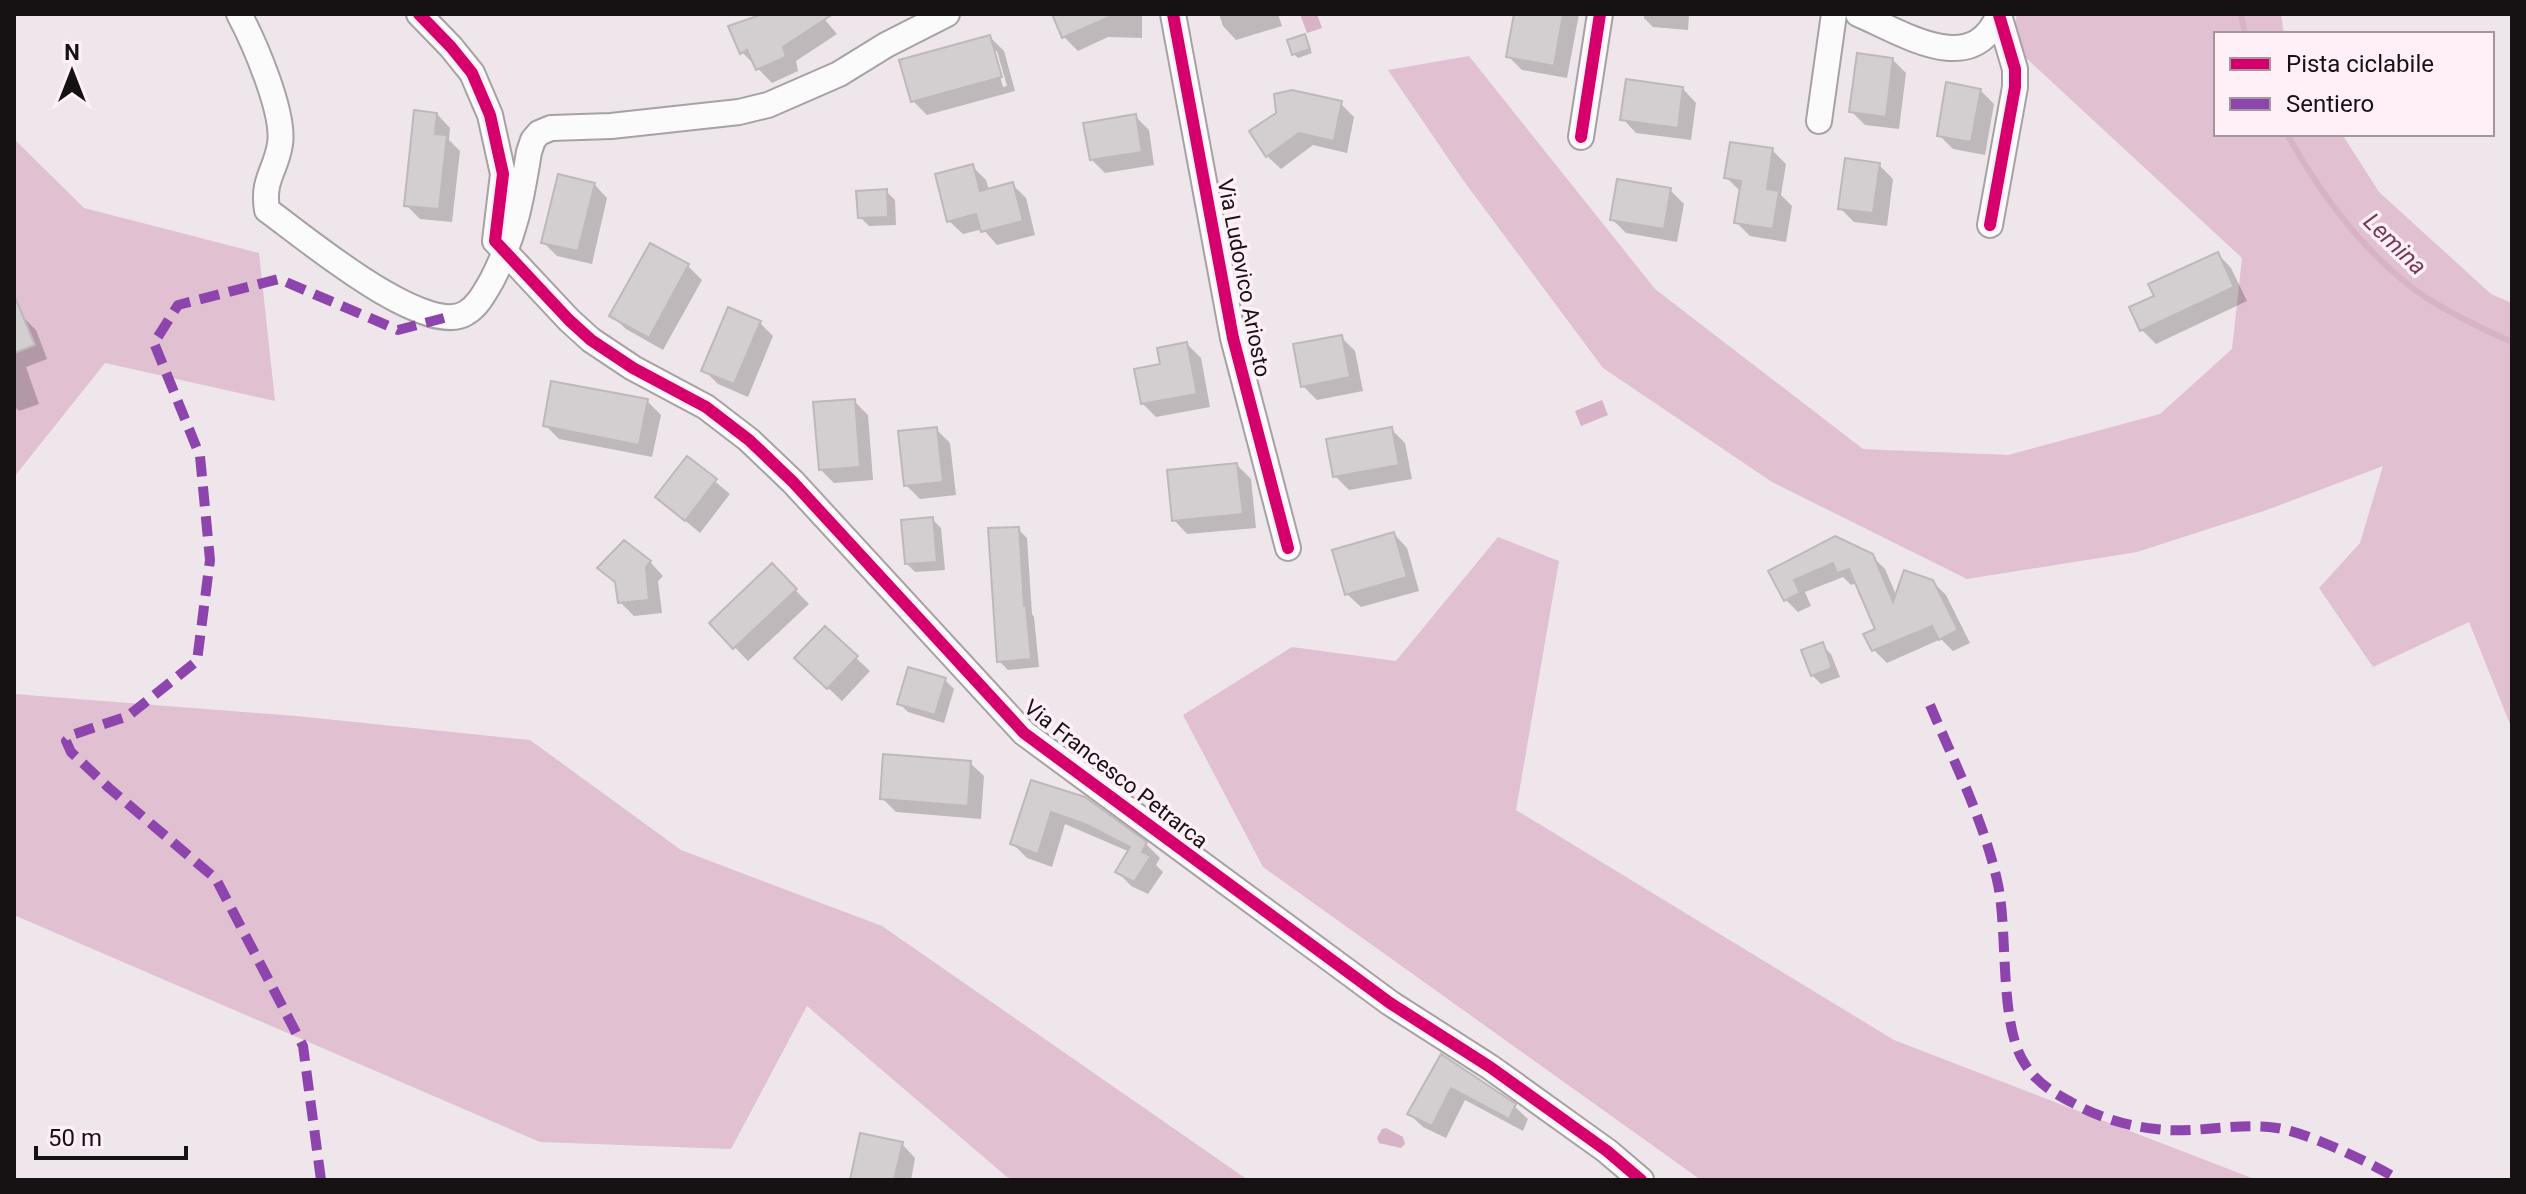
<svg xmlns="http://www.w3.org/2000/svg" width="2526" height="1194" viewBox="0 0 2526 1194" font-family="Roboto,sans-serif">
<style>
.forest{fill:#e0c0d1}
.water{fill:#d8b2c6}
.shadow{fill:#0003;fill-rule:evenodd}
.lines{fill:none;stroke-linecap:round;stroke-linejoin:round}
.stream{stroke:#d8b2c6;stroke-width:6}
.building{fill:#d3ced0;stroke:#bfb8bb;stroke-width:2}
.minor-casing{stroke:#a6a1a4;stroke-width:28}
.minor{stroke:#fcfbfc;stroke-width:24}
.quiet{stroke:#8e44ad;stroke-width:10;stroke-dasharray:20 10;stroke-linecap:butt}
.cycleway-casing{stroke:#fff0f7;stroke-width:17}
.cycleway{stroke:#d6006c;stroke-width:12}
.labels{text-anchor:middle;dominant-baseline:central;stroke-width:7;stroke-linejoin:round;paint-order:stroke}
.street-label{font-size:22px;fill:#161113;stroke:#fff0f7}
.water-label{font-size:24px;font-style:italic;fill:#78385d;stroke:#fff0f7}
</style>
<rect width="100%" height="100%" fill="#eee6ea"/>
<path class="forest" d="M2017,14h264l3,20h-68v100h126l37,58 112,102 21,9v426l-43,-107 -96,45 -54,-79 41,-45 23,-77 -119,45 -127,41 -170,27 -195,-97 -169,-114 -140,-188 -75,-110 81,-14 186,233 208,160 145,6 152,-41 72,-65 10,-91 -231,-214z
M14,139l70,69 175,45 16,148 -170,-38 -91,114z
M1498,537l61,24 -43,249 378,230 363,140h-556l-438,-313 -80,-152 109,-68 104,14z
M14,694l282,22 234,24 151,110 201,76 366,254h-229l-12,-3 -200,-171 -76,143 -191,-7 -526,-227z"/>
<path class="water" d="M1300,14h17l5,14 -15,5z
M1602,400l6,15 -27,11 -6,-15z
M1386,1128l17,9 2,7 -4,4 -22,-5 -2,-5 5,-9z"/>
<path class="shadow" d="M767,14h53l17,20 -41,27 2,10 -26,12 -30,-31z
M1054,14h88v24l-34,-1 -30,14 -14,-14z
M1219,14h59l4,12 -46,14 -13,-14z
M1516,14h63l-12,64 -45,-8 -14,-14z
M1644,14h45l-1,16 -35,-3 -9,-9z
M990,37l14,14 11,40 -88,24 -14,-14zM993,51h4l10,35 -4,1z
M1304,37l8,16 -14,5 -4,-4z
M1892,59l14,14 -7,56 -34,-4 -14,-14z
M1683,89l13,14 -5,37 -55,-7 -13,-14z
M1980,90l14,14 -9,51 -32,-6 -14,-14z
M1340,103l14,14 -7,36 -34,-8 -32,24 -14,-13z
M437,114l13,14 -1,12 11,11 -8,71 -32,-3 -14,-14z
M1135,116l14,14 5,35 -49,8 -14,-14z
M1772,150l14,14 -5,31 11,11 -6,36 -36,-6 -14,-14 5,-30 -15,-15z
M1879,165l14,14 -6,47 -33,-4 -14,-14z
M972,166l14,14 3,10 23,-6 14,14 9,37 -38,10 -14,-16 -20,5 -14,-13z
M594,184l13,14 -15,66 -35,-8 -14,-14z
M1670,190l14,14 -7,38 -51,-9 -14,-14z
M886,191l9,9 1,25 -27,1 -9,-9z
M2218,254l13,14 16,33 -91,43 -14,-14 14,-33z
M688,266l14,14 -39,70 -37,-21 -14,-13z
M22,316l14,14 11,29 -21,8 13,37 -20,7 -5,-5v-87z
M760,323l13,13 -25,61 -30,-13 -14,-14z
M1341,337l14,14 8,40 -46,9 -14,-14z
M1187,344l14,14 9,49 -54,10 -14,-14 20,-37z
M647,401l14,14 -9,42 -93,-18 -14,-14z
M854,401l14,14 5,65 -39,3 -14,-14z
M936,429l14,14 6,52 -36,4 -14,-14z
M1391,429l14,14 7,36 -63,11 -14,-14z
M687,458l43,36 -30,39 -43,-36z
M1237,465l14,14 5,49 -69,6 -13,-14z
M932,519l9,9 4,42 -30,2 -9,-9z
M1018,529l9,9 5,76 2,3 5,50 -31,3 -9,-9z
M1394,534l13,14 12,43 -58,16 -14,-13z
M1872,556l13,13 12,28 35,-16 14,14 24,48 -17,8 -12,-12 -54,24 -13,-13 4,-20 -21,-47 -6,2 -8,-8 -38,15 6,14 -13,6 -13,-13 -14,-27z
M650,562l13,14 -5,5 4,32 -28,3 -14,-14 -3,-17 -17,-17z
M772,566l37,38 -61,57 -37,-38z
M1822,645l9,9 9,23 -19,7 -9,-9z
M856,658l14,13 -28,30 -31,-29z
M945,680l9,9 -10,34 -36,-11 -9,-9z
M970,763l14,13 -3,43 -85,-7 -14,-14z
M1032,782l114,62 14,14 -4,7 7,7 -15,22 -17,-8 -13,-14 12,-20 -65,-28 -13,43 -25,-9 -14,-14z
M1442,1057l72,49 14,13 -5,12 -58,-31 -19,38 -23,-11 -14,-13z
M902,1144l13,14 -4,22h-59z"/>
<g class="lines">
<path class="stream" d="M2241,14l4,20
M2287,134c31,56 72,112 123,152 23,19 74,44 102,56"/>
</g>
<path class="building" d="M763,14h70l-50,33 3,10 -30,13 -9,-20 -7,4 -12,-28z
M1052,14h64l-54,24z
M1514,14h49l-9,52 -48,-9z
M1305,34l5,15 -18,6 -5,-15z
M990,35l12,42 -91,25 -12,-42z
M1857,53l36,5 -7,59 -37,-5z
M1626,79l57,8 -5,41 -58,-8z
M1946,82l35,7 -10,53 -34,-6z
M1292,90l50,11 -8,40 -35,-8 -33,24 -17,-26 27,-18 -2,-19z
M414,110l23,3 -2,21 12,1 -8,74 -35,-3z
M1136,114l6,38 -52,8 -7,-37z
M1730,142l43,6 -6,41 12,2 -6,38 -39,-6 7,-42 -17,-3z
M1845,158l35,5 -7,50 -35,-4z
M973,164l7,27 33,-9 10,39 -42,11 -5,-18 -29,8 -12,-48z
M558,174l37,9 -17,68 -37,-8z
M1617,179l54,9 -7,41 -54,-9z
M887,189l1,28 -30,1 -2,-27z
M650,243l39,21 -40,74 -40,-22z
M2218,252l16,35 -94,44 -11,-24 25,-11 -6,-12z
M14,295l21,50 -21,8z
M728,307l33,14 -27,63 -33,-13z
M1342,335l8,42 -49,10 -8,-43z
M1187,342l10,52 -56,10 -7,-35 26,-5 -3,-16z
M551,381l97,18 -9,46 -96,-19z
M855,399l5,68 -41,3 -6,-68z
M937,427l6,55 -39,4 -6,-55z
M1392,427l7,38 -66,12 -7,-38z
M687,456l30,23 -32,42 -30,-24z
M1237,463l6,51 -71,7 -5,-51z
M933,517l4,45 -32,2 -4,-44z
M1019,527l5,79h2l5,53 -34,3 -9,-134z
M1394,532l13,45 -62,18 -13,-45z
M1835,536l38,18 20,48 11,-32 29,10 25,50 -19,10 -7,-14 -60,25 -9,-17 12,-5 -26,-60 -12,4 -4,-10 -39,17 6,13 -16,8 -16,-30z
M624,540l27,21 -5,6 3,33 -31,3 -3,-21 -18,-14z
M772,563l25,26 -64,60 -24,-26z
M825,626l33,30 -31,33 -33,-31z
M1823,642l9,26 -21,8 -10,-26z
M908,667l38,11 -11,37 -38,-11z
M883,754l88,7 -3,45 -88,-7z
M1031,780l54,17 62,45 -5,10 9,4 -17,26 -19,-10 15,-25 -45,-23 -34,-12 -13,42 -28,-10z
M1441,1054l75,50 -7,15 -58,-31 -19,38 -25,-12z
M860,1133l43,9 -9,38h-44z"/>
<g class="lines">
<g class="minor-casing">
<path id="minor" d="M239,14c15,28 46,99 41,130 -4,27 -18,35 -13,66 35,25 158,129 199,103 12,-7 19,-21 26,-33 23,-45 29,-78 37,-128l4,-12 6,-7 12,-5 60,-2 128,-14 29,-7 71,-31 47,-29 61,-31
M419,14l32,33 21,26 18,42 13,59 -8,67 74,79 22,20 42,28 73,39 43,33 44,42 231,251 366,270 100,64 117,84 34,29
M1173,14l60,324 55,210
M1858,14c45,19 115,66 141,0
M1819,121l15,-107
M1581,137l19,-123
M1990,225l25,-138v-18l-16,-54"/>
</g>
<use href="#minor" class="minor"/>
<path class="quiet" d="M1930,705c24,57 53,114 67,175 12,50 1,144 28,184 11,18 27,28 46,38 27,15 55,24 85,27 40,5 82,-7 121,-1 29,4 97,36 122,52
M321,1180l-18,-134 -87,-167 -107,-91 -38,-36 -5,-11 6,-6 56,-19 69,-55 13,-101 -10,-104 -46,-113 24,-38 101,-26 119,51 46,-12"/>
<g class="cycleway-casing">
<path id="cycleway" d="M419,14l32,33 21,26 18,42 13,59 -8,67 74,79 22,20 42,28 73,39 43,33 44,42 231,251 366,270 100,64 117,84 34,29
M1173,14l60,324 55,210
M1581,137l19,-123
M1990,225l25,-138v-18l-16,-54"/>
</g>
<use href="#cycleway" class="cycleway"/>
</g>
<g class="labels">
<g class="street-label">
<text transform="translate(1244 278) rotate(79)">Via Ludovico Ariosto</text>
<text transform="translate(1116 774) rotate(38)">Via Francesco Petrarca</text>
</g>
<g class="water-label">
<text transform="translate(2395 244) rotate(44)">Lemina</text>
</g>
</g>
<rect width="2526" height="1194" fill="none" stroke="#161113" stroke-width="32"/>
<rect x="2214" y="32" width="280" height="104" fill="#fff0f7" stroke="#a2979c" stroke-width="2"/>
<rect x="2230" y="58" width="40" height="12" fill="#d6006c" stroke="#a2979c" stroke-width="2"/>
<text x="2286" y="72" font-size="24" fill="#161113">Pista ciclabile</text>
<rect x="2230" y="98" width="40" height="12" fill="#8e44ad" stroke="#a2979c" stroke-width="2"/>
<text x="2286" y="112" font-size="24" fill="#161113">Sentiero</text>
<g transform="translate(72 72)" stroke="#fff0f7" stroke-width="6" paint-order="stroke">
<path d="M0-6L14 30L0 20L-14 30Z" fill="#161113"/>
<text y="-12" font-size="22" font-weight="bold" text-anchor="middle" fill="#161113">N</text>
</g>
<path d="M36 1146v12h150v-12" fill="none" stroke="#161113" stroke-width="4"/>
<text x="48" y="1146" font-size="24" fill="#161113" stroke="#fff0f7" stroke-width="6" paint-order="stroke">50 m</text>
</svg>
